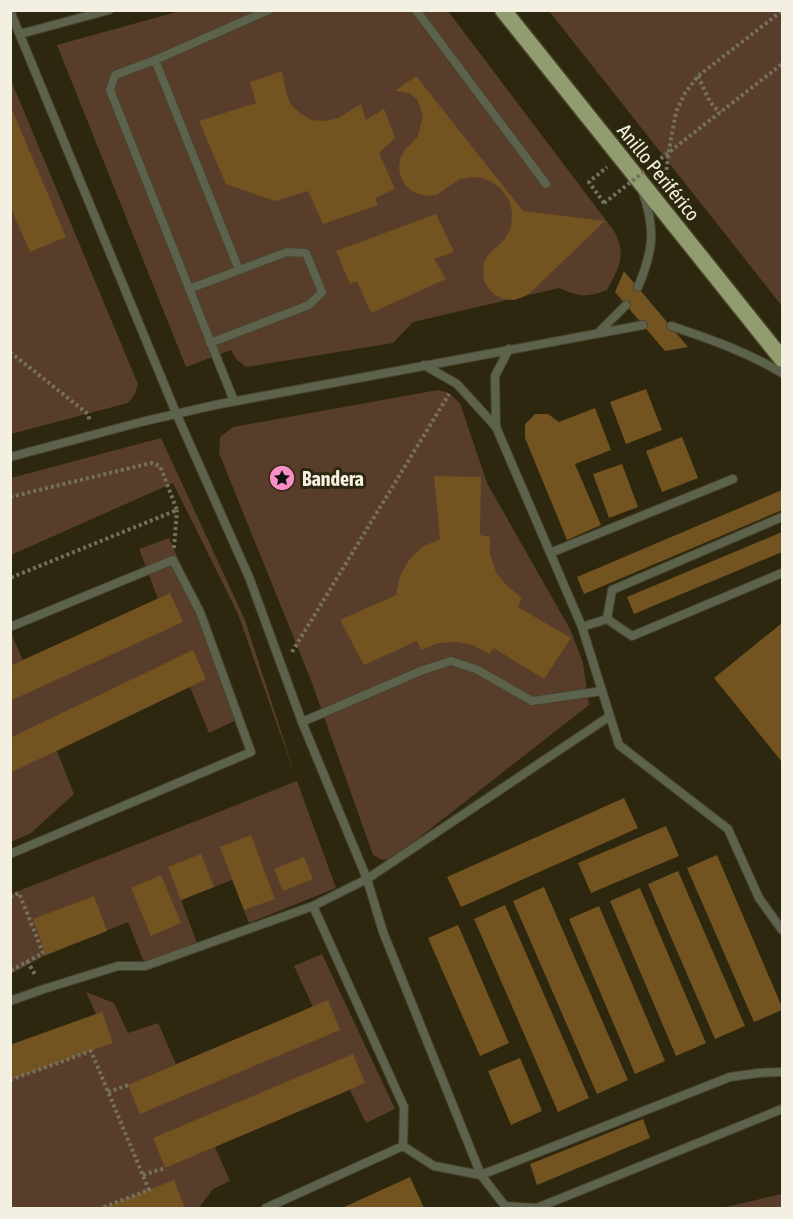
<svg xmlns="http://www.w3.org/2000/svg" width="793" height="1219" viewBox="0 0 793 1219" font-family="'Asap Condensed',sans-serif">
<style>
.green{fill:#593d2b}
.building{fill:#735320}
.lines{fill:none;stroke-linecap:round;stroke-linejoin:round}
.service-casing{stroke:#48432c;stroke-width:10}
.primary-casing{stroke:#48432c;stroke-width:19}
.path{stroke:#74705b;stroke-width:4;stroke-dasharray:3 3;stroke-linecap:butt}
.service{stroke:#5c624b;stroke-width:8}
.primary{stroke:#919d6e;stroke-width:16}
.path-bridge{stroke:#74705b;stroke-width:4;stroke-dasharray:3 3;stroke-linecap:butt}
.labels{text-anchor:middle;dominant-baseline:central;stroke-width:6;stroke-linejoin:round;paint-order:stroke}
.street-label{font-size:20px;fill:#f3f0e2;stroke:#2c270e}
.poi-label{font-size:20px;font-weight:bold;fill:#f3f0e2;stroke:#2c270e;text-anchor:start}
</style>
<rect width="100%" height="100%" fill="#2c270e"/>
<path class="green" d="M180,11h268l166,220c13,24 5,37 -7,59 -21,8 -27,7 -48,-2l-146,34 -20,21 -147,24 -10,-8 -5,-9 -45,17 -129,-322z
M782,11v295l-233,-295z
M10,78l128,306 -3,10 -7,9 -117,31z
M438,390l11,3 11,10 27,80 84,148 12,32 6,42 -196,153 -10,2 -10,-5 -61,-172 -93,-230 1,-16 13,-10z
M161,438l84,182 52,161 39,107 -87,35 -17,-43 -51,20 16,43 -53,19 -16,-40 -82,33 -35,19v-80l286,-113 -59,-167 -65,-131 -162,72v-77z
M169,538l36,80 33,101 -29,14 -19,-46 -133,64 17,43 -43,39 -20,9 -1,-211 13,29 135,-61 -19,-50z
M322,954l73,155 -29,14 -16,-33 -135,57 15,34 -17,8 -14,19h-188l-1,-163 86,-31 -10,-22 28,11 14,30 30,-10 18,41 137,-57 -19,-41z
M782,1194v14h-61z"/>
<path class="building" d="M282,71l5,25 5,10 9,8 11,6 13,1 13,-3 23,-14 5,16 18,-11 11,29 -16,15 16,36 -20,9 3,7 -55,19 -15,-33 -33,10 -49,-17 -27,-63 57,-18 -6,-21z
M416,76l107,135 82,10 -74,71 -8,5 -9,3 -10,-1 -9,-4 -7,-7 -4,-8 -1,-9 1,-9 5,-8 16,-15 6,-12 1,-14 -3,-13 -8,-11 -9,-7 -10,-4 -11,-1 -11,2 -24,16 -9,1 -8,-2 -7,-3 -7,-6 -4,-8 -2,-9 1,-9 4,-8 14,-15 5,-21 -6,-16 -8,-6 -14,-2z
M10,105l56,132 -36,15 -20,-46z
M436,214l18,38 -20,7 12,20 -75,34 -14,-32 -7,3 -14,-33z
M624,271l64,76 -23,4 -50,-59z
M646,389l16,41 -36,14 -16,-42z
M595,408l16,42 -36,14 26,61 -34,15 -42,-102v-14l10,-10h13l11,8z
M682,437l16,41 -36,14 -16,-41z
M622,464l16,43 -29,11 -16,-44z
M434,476l47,1 -1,58 10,2v18l7,19 10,12 15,12 -4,9 53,31 -27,41 -50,-31 -5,6 -16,-9 -16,-3 -19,1 -17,7 -4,-9 -53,24 -24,-45 56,-25 4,-19 9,-16 13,-13 18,-8z
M782,490v20l-198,84 -7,-17z
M782,532v20l-148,62 -7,-17z
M170,593l13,29 -173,79v-35z
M782,623v139l-68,-84z
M193,650l13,29 -196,94v-35z
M624,798l14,30 -177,79 -14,-30z
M666,826l13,30 -88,37 -13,-30z
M251,835l24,64 -31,11 -24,-63z
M201,854l13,33 -33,13 -13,-33z
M717,855l65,152v3l-28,12 -67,-154z
M304,857l9,22 -30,12 -9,-22z
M678,871l67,155 -30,13 -67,-155z
M161,875l20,48 -30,13 -20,-48z
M544,887l84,193 -31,14 -84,-193z
M640,888l66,155 -30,13 -66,-155z
M94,896l13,35 -61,24 -13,-36z
M505,905l84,193 -31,14 -84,-193z
M599,906l66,155 -30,13 -66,-155z
M458,925l51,118 -29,13 -52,-118z
M328,1000l12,30 -200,84 -12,-29z
M102,1012l11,31 -103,37v-35z
M353,1054l12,29 -200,85 -12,-30z
M520,1058l22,53 -31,14 -23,-54z
M643,1119l7,19 -113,47 -7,-21z
M410,1177l14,31h-82z
M174,1180l11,28h-83z"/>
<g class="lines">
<g class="service-casing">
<path id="service" d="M416,10l130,174
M10,11l166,402 73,164 53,145 65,157 16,53 98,243 24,31 32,2 245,-99
M20,34l89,-24
M155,60l84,210
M638,287c15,-36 18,-56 5,-94
M189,289l98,-37 19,1 16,39 -13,13 -99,38
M671,326c39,13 76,26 111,47
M600,331l26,-26
M424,365l33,19 39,43 86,200 37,118 109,84 31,69 23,32
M234,401l-124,-311 5,-15 40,-15 114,-50
M496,427l-1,-51 14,-27
M10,457l131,-35 74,-17 428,-80
M550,553l183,-74
M607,619l25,17 150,-63
M10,627l163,-67 27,52 51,140 -241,102
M582,627l25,-8 5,-29 170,-73
M302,722l121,-52 28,-9 25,8 56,32 70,-10
M313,906l54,-27 243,-163
M10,1001l34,-12 74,-23h27l168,-60 91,201 -1,39
M403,1146l31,20 47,9 249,-98 29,-4 23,-1
M266,1208l137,-62"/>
</g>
<g class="primary-casing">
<path id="primary" d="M503,10l279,349"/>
</g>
<path class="path" d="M698,76l12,26 10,11
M665,182l4,-32 7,-38 9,-19 13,-17 84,-65
M604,203l-15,-21 18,-15
M10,352l78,62 2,8
M10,497l141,-34 9,3 17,44 -167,68
M174,548l3,-38
M292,652l157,-258
M10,773h1
M10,897l9,-4 24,60 -31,17 -2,-5
M27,961l9,15
M10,1080l81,-29 58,139 -48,18
M108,1092l20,-7
M143,1175l22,-7"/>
<use href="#service" class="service"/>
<use href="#primary" class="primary"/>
<path class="path-bridge" d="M604,203l178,-139"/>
</g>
<defs>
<g id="sight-disc" transform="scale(1.35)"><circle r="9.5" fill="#fa8fc7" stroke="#2c270e"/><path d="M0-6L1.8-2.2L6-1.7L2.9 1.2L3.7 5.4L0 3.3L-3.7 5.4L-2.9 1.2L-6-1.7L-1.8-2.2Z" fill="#111"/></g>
</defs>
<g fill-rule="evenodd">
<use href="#sight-disc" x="282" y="478"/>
</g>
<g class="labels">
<g class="street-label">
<text transform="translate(659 172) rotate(51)">Anillo Periférico</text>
</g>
<g class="poi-label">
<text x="302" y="478">Bandera</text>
</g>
</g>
<rect width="793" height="1219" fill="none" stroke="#f3f0e2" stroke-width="24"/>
</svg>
